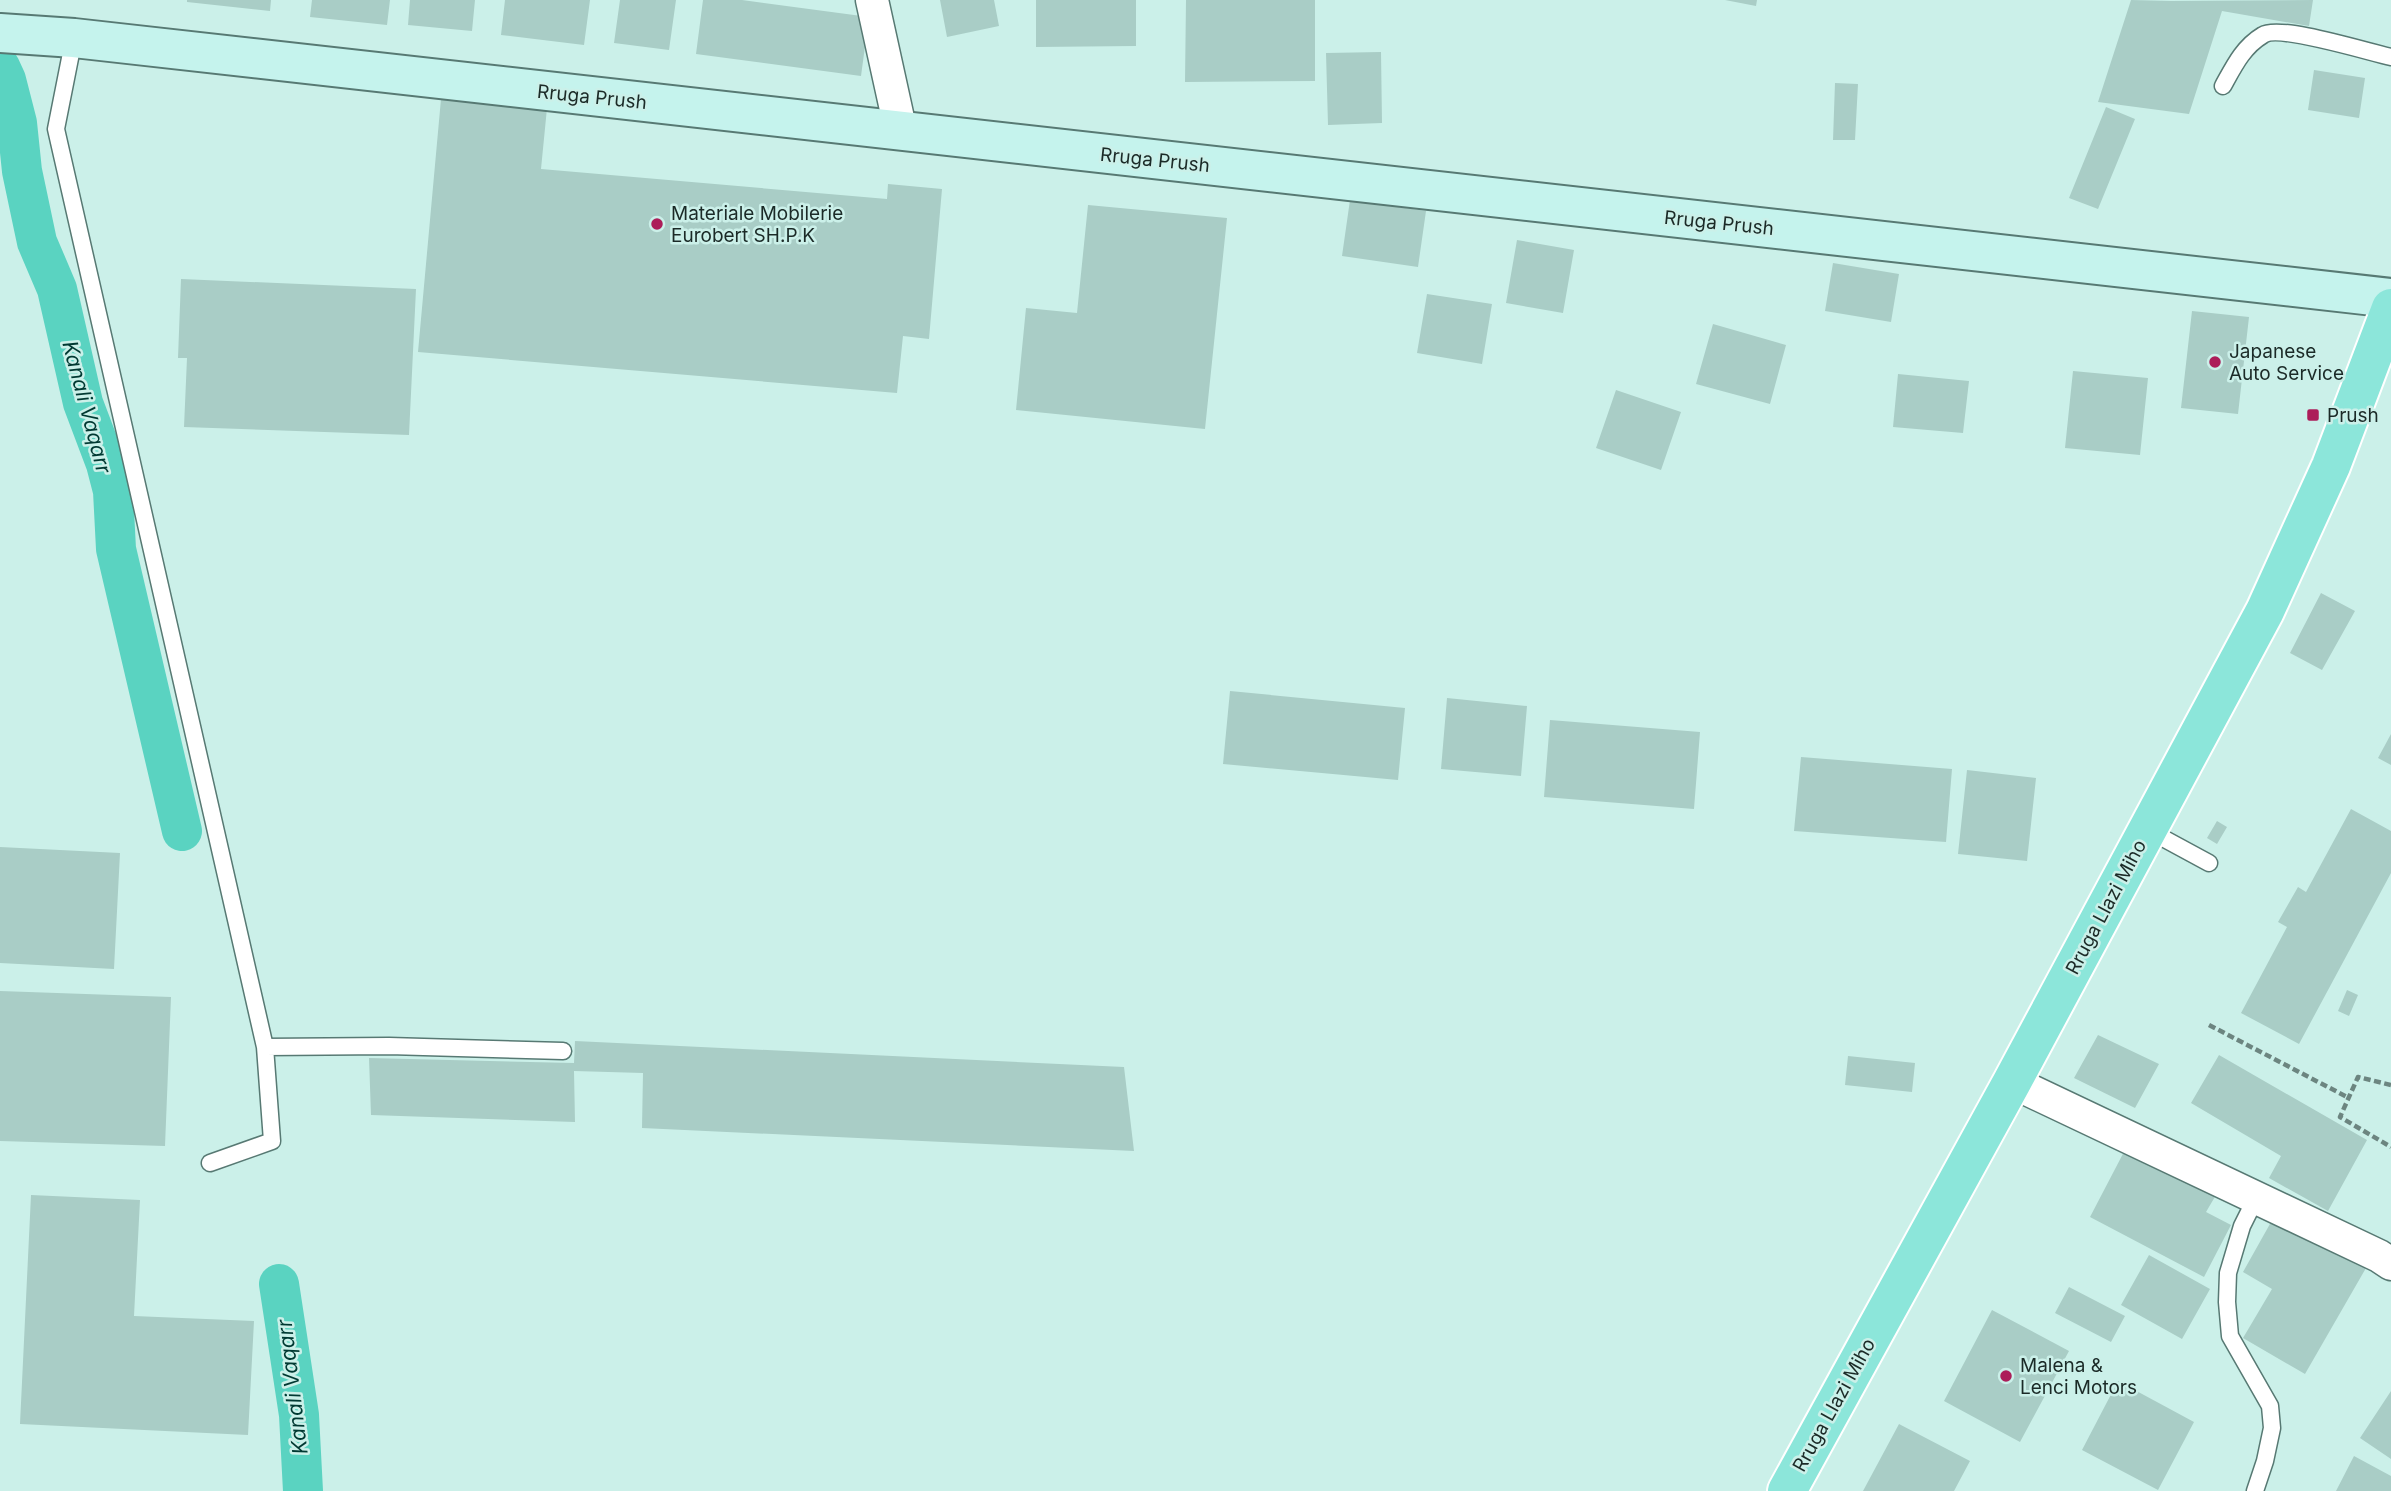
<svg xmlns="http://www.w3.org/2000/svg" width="2391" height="1491" viewBox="0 0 2391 1491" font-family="Inter,sans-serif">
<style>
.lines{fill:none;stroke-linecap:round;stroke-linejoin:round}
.canal{stroke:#5ad3c1;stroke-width:40}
.building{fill:#a9cdc6}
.lane-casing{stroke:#577973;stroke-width:19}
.street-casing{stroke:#577973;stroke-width:35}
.secondary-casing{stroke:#577973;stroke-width:42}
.primary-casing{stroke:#fff;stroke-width:42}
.path{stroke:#6c8580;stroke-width:4.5;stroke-dasharray:7 3.5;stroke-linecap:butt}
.lane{stroke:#fff;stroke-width:16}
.street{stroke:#fff;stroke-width:32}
.secondary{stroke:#c5f3ed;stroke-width:38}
.primary{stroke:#8ce6da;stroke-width:38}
.poi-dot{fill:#ac1d59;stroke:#cbf0e9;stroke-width:2.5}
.labels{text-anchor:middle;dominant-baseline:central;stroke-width:5;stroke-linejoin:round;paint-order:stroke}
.street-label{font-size:19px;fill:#1b2a27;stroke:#cbf0e9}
.poi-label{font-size:19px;fill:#1b2a27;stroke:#cbf0e9;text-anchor:start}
.water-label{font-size:21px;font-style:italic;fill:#003932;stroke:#cbf0e9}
</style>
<rect width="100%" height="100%" fill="#cbf0e9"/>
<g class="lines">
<path class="canal" d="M0,67l6,13 11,43 5,48 15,71 20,47 26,114 23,61 7,27 3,58 66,282
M279,1284l20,131 4,76"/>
</g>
<path class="building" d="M187,0h84l-1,11 -83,-9z
M312,0h78l-3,25 -77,-8z
M410,0h65l-3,31 -64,-6z
M505,0h85l-6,45 -83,-10z
M620,0h56l-7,50 -55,-7z
M703,0h39l127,17 -8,59 -165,-22z
M940,0h54l5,26 -52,11z
M1036,0h100v46l-100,1z
M1186,0h129v81l-130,1z
M1725,0h32l-1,6z
M2131,0l40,1 142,-1 -4,26 -87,-15 -33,103 -91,-12z
M1381,52l1,71 -54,2 -2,-72z
M2314,70l51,8 -6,40 -51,-8z
M1835,83l23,1 -3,56h-22z
M441,99l106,9 -6,61 346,30 1,-15 54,5 -13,150 -26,-3 -6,57 -479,-41z
M2106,107l29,12 -37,90 -29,-11z
M1350,200l76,11 -8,56 -76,-11z
M1088,205l139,13 -22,211 -189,-19 10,-102 51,5z
M1517,240l57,10 -11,63 -57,-10z
M1833,263l66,11 -8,48 -66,-11z
M181,279l235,10 -7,146 -225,-8 3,-69h-9z
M1427,294l65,10 -10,60 -65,-11z
M2192,311l57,6 -11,97 -57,-6z
M1713,324l73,21 -16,59 -74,-20z
M2073,371l75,7 -8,77 -75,-7z
M1898,374l71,7 -6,52 -70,-6z
M1616,390l65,22 -20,58 -65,-22z
M2321,593l34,18 -33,59 -32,-17z
M1230,691l175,17 -7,72 -175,-16z
M1447,698l80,8 -6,70 -80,-7z
M1550,720l150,12 -6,77 -150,-12z
M2391,734v31l-13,-7z
M1801,757l151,12 -6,73 -152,-11z
M1967,770l69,8 -9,83 -69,-7z
M2351,809l40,22v42l-92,171 -58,-31 46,-86 -9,-5 20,-35 8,5z
M2217,821l10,6 -10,17 -10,-6z
M0,847l120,6 -6,116 -114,-6z
M2347,990l11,5 -9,21 -11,-5z
M0,991l171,6 -6,149 -165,-5z
M2098,1035l61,29 -24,44 -61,-30z
M575,1041l549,26 10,84 -492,-23 1,-55 -69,-2 1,51 -204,-7 -2,-57 205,5z
M2219,1055l148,85 -39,71 -59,-33 12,-22 -90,-53z
M1848,1056l67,7 -3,29 -67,-7z
M2126,1148l90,47 -10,17 25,13 -27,52 -114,-60z
M31,1195l109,5 -6,116 120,5 -6,114 -228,-11z
M2275,1215l91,53 -61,106 -62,-36 29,-49 -29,-17z
M2149,1255l61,34 -28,50 -61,-34z
M2069,1287l56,29 -14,26 -56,-29z
M1992,1310l77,41 -49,91 -76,-41z
M2118,1381l76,41 -36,68 -76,-40z
M2391,1391v68l-31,-21z
M1899,1424l71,37 -16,30h-91z
M2354,1456l37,20v15h-55z"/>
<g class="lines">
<g class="lane-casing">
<path id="lane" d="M74,38l-18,91 209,918 7,94 -62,22
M2223,86c11,-20 20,-39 40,-51 16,-11 105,17 128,22
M2148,830l61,33
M265,1047l124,-1 174,5
M2255,1491l10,-30 7,-33 -2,-22 -40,-70 -3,-34 1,-29 14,-47 14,-28"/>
</g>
<g class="street-casing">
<path id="street" d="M872,0l29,132
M2012,1082l367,174 12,8"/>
</g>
<g class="secondary-casing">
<path id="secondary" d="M0,33l74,5 2317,260"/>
</g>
<g class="primary-casing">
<path id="primary" d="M1787,1491l225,-409 253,-471 66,-145 60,-158"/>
</g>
<path class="path" d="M2209,1025l140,73
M2391,1085l-33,-8 -18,40 51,30"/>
<use href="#lane" class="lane"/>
<use href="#street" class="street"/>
<use href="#secondary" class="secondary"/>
<use href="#primary" class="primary"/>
</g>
<g class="poi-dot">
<circle cx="657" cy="224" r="7"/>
<circle cx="2215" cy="362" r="7"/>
<rect x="2306" y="408" width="14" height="14" rx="3.5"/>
<circle cx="2006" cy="1376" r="7"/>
</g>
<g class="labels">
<g class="street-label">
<text transform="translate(592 97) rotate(6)">Rruga Prush</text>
<text transform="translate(1155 160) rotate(6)">Rruga Prush</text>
<text transform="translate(1719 223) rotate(6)">Rruga Prush</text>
<text transform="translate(2106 907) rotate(-62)">Rruga Llazi Miho</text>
<text transform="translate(1834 1405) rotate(-61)">Rruga Llazi Miho</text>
</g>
<g class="poi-label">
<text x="671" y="213">Materiale Mobilerie<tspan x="671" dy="22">Eurobert SH.P.K</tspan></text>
<text x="2229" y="351">Japanese<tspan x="2229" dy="22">Auto Service</tspan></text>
<text x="2327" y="415">Prush</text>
<text x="2020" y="1365">Malena &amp;<tspan x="2020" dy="22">Lenci Motors</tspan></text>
</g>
<g class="water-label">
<text transform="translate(87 407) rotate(75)">Kanali Vaqarr</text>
<text transform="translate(292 1387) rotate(-97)">Kanali Vaqarr</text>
</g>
</g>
</svg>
